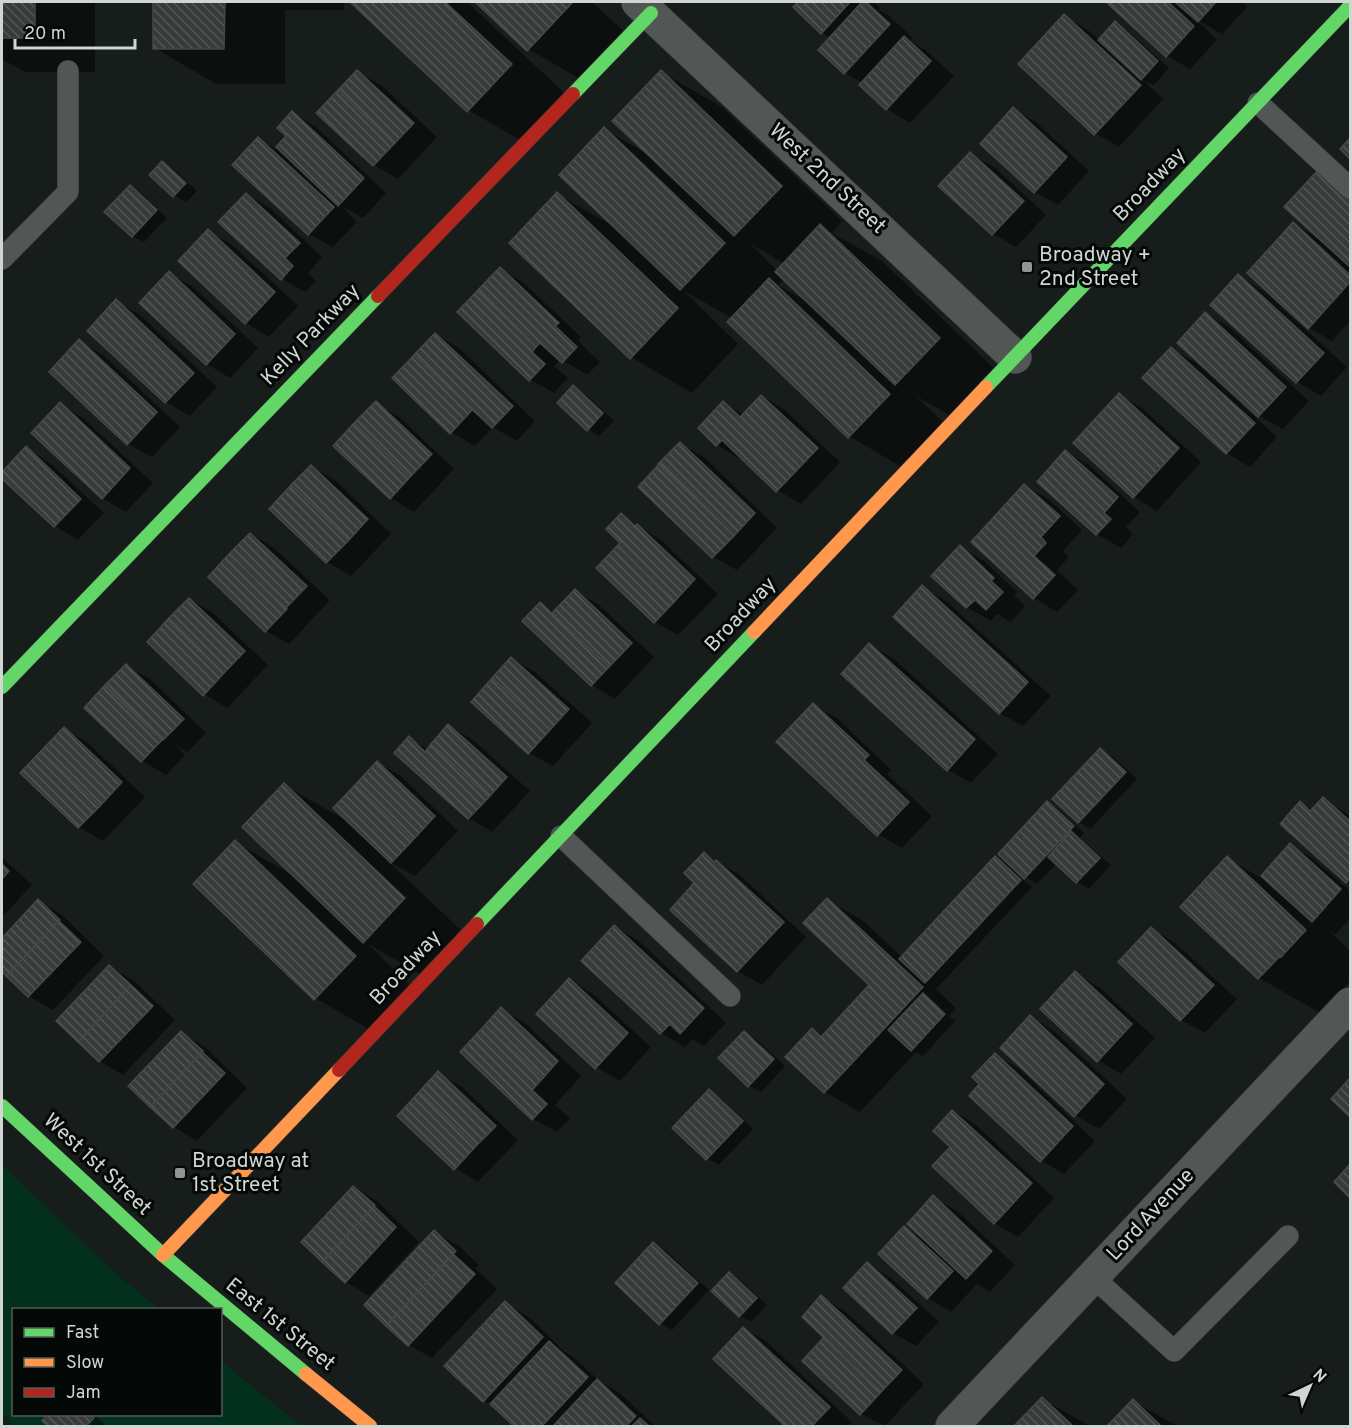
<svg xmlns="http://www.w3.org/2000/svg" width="1352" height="1428" viewBox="0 0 1352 1428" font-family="Overpass,sans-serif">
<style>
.green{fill:#03301d}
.shadow{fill:#0007;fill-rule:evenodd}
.building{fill:url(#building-back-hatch);stroke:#444a46;stroke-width:1.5}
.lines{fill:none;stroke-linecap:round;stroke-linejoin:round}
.lane-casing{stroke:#343835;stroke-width:22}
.street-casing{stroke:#343835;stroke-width:34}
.fast-casing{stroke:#343835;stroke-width:15}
.slow-casing{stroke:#343835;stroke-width:15}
.jam-casing{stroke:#343835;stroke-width:15}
.lane{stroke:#525755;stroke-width:21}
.street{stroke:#525755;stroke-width:33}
.fast{stroke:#63d668;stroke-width:14}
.slow{stroke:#ff974d;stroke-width:14}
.jam{stroke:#b3261e;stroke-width:14}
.poi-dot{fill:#8f9592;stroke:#040806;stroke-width:2}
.labels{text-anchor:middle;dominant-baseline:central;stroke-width:6;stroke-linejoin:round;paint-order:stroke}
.street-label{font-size:21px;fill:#d0d6d2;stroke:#040806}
.poi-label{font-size:21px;fill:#d0d6d2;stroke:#040806;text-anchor:start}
</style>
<defs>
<pattern id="building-back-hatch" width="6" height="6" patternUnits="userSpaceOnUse" patternTransform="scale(1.5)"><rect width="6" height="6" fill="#373b39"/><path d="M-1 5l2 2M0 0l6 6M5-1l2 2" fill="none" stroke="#535755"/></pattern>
</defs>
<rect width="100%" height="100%" fill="#171d1a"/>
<path class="green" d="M2,1165l111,106 46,38 -145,1v104h206l1,-53 80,65h-287l-12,-13z"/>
<path class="shadow" d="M2,2h342v8h-59v74h-69l-61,-36v-45h-60v69h-70l-23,-13z
M352,2h115l105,98 -43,45 -61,-35z
M477,2h115l40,37 -43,45 -61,-35z
M795,2h79l6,6 -1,2 9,5 25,23 -3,3 18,11 26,24 -44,47 -23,-14 -26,-24 2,-2 -18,-10 -14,-35 -9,-5z
M1108,2h133l6,5 -25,27 -26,-15 21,21 -27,29 -23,-13z
M1064,16l24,14 11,10 16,-17 12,7 42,38 -15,17 -10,-4 19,18 -44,48 -24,-14z
M357,72l24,13 56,52 -39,42 -24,-14 -56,-52z
M661,72l61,35 120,114 -10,12 50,28 118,113 -44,45 -40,-23 34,33 -40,43 -61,-36 -117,-118 -48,-27 54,53 -46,49 -61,-36 -74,-163 58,33 -11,-98 45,26zM751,244l34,20 -7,8zM785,279l24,24 -31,-18z
M1013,109l24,14 52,48 -31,34 -23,-13z
M293,113l23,14 70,66 -23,25 -21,-12 15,16 -24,25 -24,-13 -51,-95 18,10 12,-13z
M970,154l24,13 52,48 -30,32 -23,-13z
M162,163l12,6 23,22 -11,11 -12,-7z
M130,187l11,6 26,25 -23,24 -12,-6z
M1350,193v128l-18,20 -23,-13 -15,-104 26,15z
M246,194l24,14 52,49 -14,16 8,8 -11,11 -23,-13z
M208,231l24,14 66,61 -29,31 -23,-14 -66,-62z
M500,269l24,14 57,54 -3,4 22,21 -13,13 -26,-16 -7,7 14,12 -14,15 -24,-14z
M169,273l24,14 65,61 -28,30 -23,-14z
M1238,276l24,14 85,77 -26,29 -24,-14 -85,-77z
M116,301l24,14 77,72 -27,29 -24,-14 -77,-72z
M1205,313l24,14 80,74 -26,28 -24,-13z
M436,335l23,13 76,73 -18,20 -24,-14 -18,19 -24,-14 -57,-54z
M79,341l24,14 77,72 -28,30 -24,-13z
M1171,349l24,13 82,75 -27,30 -23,-14z
M573,387l12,7 29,27 -15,15 -11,-7z
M1119,395l23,13 59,54 -44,49 -23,-14 -59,-54z
M762,396l23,14 55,52 -39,42 -24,-14 -35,-33 -2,2 -23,-14 6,-42 21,12z
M376,403l23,14 55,52 -40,43 -23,-14z
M60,404l23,14 70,65 -27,29 -24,-14z
M680,444l24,13 73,71 -40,42 -24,-13 -73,-70z
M26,448l23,14 55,51 -26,27 -23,-14 -53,-49v-3z
M1066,452l23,13 51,47 -14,15 7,7 -12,14 -24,-14z
M311,467l24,13 56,54 -40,42 -24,-14 -56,-53z
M1025,485l23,14 34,31 -19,21 6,6 -12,13 21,20 -21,22 -23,-14z
M621,515l40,25 57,54 -40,41 -23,-13 -33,-79z
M251,534l23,14 56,52 -41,44 -23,-13 -56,-54z
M960,547l24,14 33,31 -3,3 11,11 -14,16 -14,-8 -6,7 -24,-14z
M922,587l24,14 105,95 -28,30 -23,-13z
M575,591l24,14 55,52 -39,42 -23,-14 -52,-81 15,8z
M189,599l24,14 55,52 -41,43 -23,-14z
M870,645l23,13 105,96 -27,29 -23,-13z
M512,658l23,14 57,51 -39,43 -24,-13z
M126,666l24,13 56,54 -18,19 -11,-6 8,9 -19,20 -24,-14 -56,-53 19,-20 10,6z
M813,705l24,13 54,52 -4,4 45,42 -30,32 -24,-14z
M449,726l23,13 58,52 -38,41 -23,-14 -60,-80 20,12z
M64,729l24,14 57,54 -42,44 -24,-14 -56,-54z
M1100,749l12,7 25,23 -47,50 -11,-7z
M378,763l23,13 57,55 -43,45 -26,-14 76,72 -40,43 -57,-33 48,47 -40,42 -61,-35 -80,-156 57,33 -8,-90 63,36z
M1323,799l27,17v68l-68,-61 18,-20 13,7z
M1048,803l11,7 25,23 -4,5 31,27 -22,24 -12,-7 -20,-19 -20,21 -12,-7z
M1291,845l23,14 36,32v27l-14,16 -7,-3 21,20v30l-30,32 -61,-35 -32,-120 34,20z
M704,854l36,21 66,62 -44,48 -24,-14 -66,-62 24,-26z
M2,857l30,28 -30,32z
M996,858l11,7 25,22 -96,102 20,19 -7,8 6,5 -32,35 -7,-4 -56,60 -35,-20 -13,-62 12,6 48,-51 -45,-85 35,20 41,38z
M39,901l23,14 42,41 -51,54 -24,-14 -27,-27v-29z
M615,927l23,13 88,83 -22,23 -12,-7 -7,8 -24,-14z
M1152,929l23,14 62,56 -32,34 -24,-13z
M109,967l24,13 42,40 -52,55 -23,-14z
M1075,973l24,14 56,51 -34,36 -23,-14z
M570,980l23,14 58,53 -31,34 -24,-14z
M501,1009l24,14 56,53 -26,29 15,13 -13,14 -24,-13z
M1031,1017l23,14 73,68 -28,30 -24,-14z
M181,1033l24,14 42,41 -50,53 -23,-14z
M744,1033l12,6 29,27 -24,26 -12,-6 -29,-28z
M995,1055l23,13 77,73 -31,33 -23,-14 -60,-76z
M438,1073l24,14 56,53 -40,42 -23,-14z
M709,1091l11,7 33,31 -34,36 -12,-7z
M953,1111l23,14 78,73 -36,39 -24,-14 -42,-76z
M354,1188l23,13 42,41 -50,54 -23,-14z
M933,1197l24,14 58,54 -25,27 -13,-8 -26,28 -23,-14 -24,-70 18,10z
M434,1232l24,13 21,20 -4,3 22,21 -65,69 -23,-13z
M654,1244l11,6 44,40 -37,40 -12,-7z
M868,1264l23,14 48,44 -23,24 -23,-13z
M729,1274l11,6 27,25 -16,17 -11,-6z
M821,1297l24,14 79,73 -39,42 -24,-12 -57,-53 22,-23z
M505,1303l24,14 36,35 8,5 28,25 20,12 34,32h-139l-20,-18 -12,-7z
M744,1329l23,13 85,80 -4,4h-61l-72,-67z
M1042,1399l48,27h-74z
M1133,1401l44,25h-68z
M50,1414h43l12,11 -55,1 -6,-5z"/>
<path class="building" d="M2,2h33v36h-33z
M153,2h72l-1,47h-71z
M350,2h95l67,62 -45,48z
M475,2h95l2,1 -45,48z
M798,2h52l-29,32 -28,-27z
M862,2h4l24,22 -46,50 -26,-24z
M1106,2h62l26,24 -28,31z
M1175,2h41l-18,20z
M1064,14l77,71 -47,50 -76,-71z
M1115,21l43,40 -17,19 -43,-40z
M904,36l27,25 -45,49 -27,-25z
M357,70l57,53 -20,21 -56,-54z
M661,70l121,116 -48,50 -122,-115z
M338,90l56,54 -21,22 -57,-53z
M1013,107l54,50 -33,36 -54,-49z
M292,111l72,67 -26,28 -62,-59 10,-11 -9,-8z
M604,127l121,116 -45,47 -121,-115z
M258,137l76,70 -26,28 -76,-70z
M1350,138v21l-10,-10z
M970,152l54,49 -32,34 -54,-49z
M162,161l24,22 -13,14 -24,-22z
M1318,170l32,29v68l-66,-60z
M130,185l27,25 -25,27 -28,-25z
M557,192l121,116 -48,51 -121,-116z
M246,193l54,50 -15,15 8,8 -12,14 -63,-58z
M1293,222l57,53v7l-42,47 -61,-56z
M820,224l120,114 -45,47 -120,-113z
M208,229l67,63 -30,32 -67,-63z
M500,267l59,56 -4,3 22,21 -15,16 -22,-20 -4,4 -59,-56z
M169,271l66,63 -29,31 -67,-62z
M1238,274l86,79 -28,30 -86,-78z
M769,278l121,116 -42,44 -121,-116z
M477,291l59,56 -4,5 13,12 -16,17 -72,-69z
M116,299l78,74 -29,30 -78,-72z
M1205,312l81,75 -28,30 -81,-74z
M435,333l78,73 -21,22 -78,-73z
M79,339l78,73 -30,33 -78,-73z
M1171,347l84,76 -29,31 -84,-76z
M414,355l58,55 -22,24 -58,-56z
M573,385l30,28 -16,18 -30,-28z
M1119,393l60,55 -46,50 -60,-55z
M761,395l57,53 -21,22 -56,-54z
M376,401l56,53 -22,23 -56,-54z
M723,401l74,69 -21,22 -54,-52 -6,6 -18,-18z
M60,402l70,66 -28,31 -71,-66z
M354,423l56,54 -20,22 -57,-53z
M680,442l75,71 -21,23 -76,-72z
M26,446l55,53 -27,28 -52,-48v-7z
M1065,450l53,47 -14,16 7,6 -15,16 -59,-53z
M659,464l75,72 -22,22 -74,-71z
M311,465l57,54 -19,21 -58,-55z
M1024,484l36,32 -19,21 5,6 -12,13 21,19 -22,24 -62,-57z
M291,485l58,55 -23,23 -57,-54z
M621,513l14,13 2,-2 58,55 -20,22 -58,-55 3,-3 -14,-14z
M250,533l57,53 -21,22 -57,-54z
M960,545l34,33 -3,3 12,11 -17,18 -11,-10 -9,8 -35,-32z
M617,546l58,55 -21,22 -58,-55z
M229,554l58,55 -22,23 -57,-55z
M922,585l106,97 -29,32 -106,-97z
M575,589l57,54 -23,24 -57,-54z
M189,598l56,53 -22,23 -56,-54z
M540,602l69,65 -18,19 -69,-65z
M167,620l56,54 -20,22 -56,-54z
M869,643l106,96 -28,32 -106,-97z
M511,657l58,52 -19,21 -58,-52z
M126,664l58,55 -21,21 -58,-55z
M492,678l58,52 -22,24 -57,-52z
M104,686l58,54 -21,22 -57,-54z
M813,703l56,52 -5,5 45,42 -32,34 -101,-94z
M448,724l59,53 -18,20 -58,-53z
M64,727l58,55 -22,24 -59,-55z
M409,736l16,16 6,-8 58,53 -21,22 -74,-66z
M1100,748l26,24 -48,51 -26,-24z
M41,751l59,55 -22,22 -58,-55z
M377,761l58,55 -22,24 -58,-55z
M284,783l121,115 -42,45 -121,-116z
M355,785l58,55 -22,23 -58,-55z
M1323,797l27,24v57l-4,5 -66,-59 20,-23 10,10z
M1047,801l27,25 -50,53 -26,-25z
M1071,831l29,27 -24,25 -28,-26z
M235,840l121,116 -42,44 -121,-116z
M1290,843l51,46 -29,33 -51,-46z
M704,852l10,10 2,-2 68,62 -47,50 -67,-62 24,-27 -10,-10z
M995,856l26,24 -96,103 -26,-24z
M1227,856l79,74 -25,27 -79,-74z
M2,864l7,7 -7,8z
M1202,883l78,73 -22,23 -78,-72z
M827,898l96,89 -99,106 -39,-36 27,-29 9,9 48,-52 -66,-62z
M38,899l22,21 -54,56 -4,-5v-33z
M59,921l22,21 -53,55 -22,-21z
M614,925l90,83 -24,26 -10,-10 -10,10 -79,-73z
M1151,927l63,58 -34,36 -62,-59z
M109,965l22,20 -53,57 -22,-21z
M1075,971l57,53 -35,38 -57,-53z
M569,978l59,55 -33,36 -59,-55z
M131,985l22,21 -54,56 -21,-20z
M923,993l22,21 -34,37 -23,-21z
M501,1007l57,54 -15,17 -58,-53z
M1030,1015l74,69 -30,33 -74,-69z
M485,1025l58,53 -11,12 15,14 -15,16 -72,-68z
M181,1031l22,20 -53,56 -22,-21z
M744,1031l30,28 -26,28 -30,-29z
M202,1052l23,21 -52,55 -23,-21z
M995,1053l78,73 -33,36 -71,-66 10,-12 -7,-7z
M438,1071l58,55 -20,20 -57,-54z
M1350,1078v39l-19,-18z
M709,1089l34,32 -37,39 -34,-32z
M419,1092l57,54 -22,24 -57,-54z
M952,1110l80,73 -38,41 -62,-58 18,-19 -17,-16z
M1350,1164v34l-16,-16z
M353,1186l22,19 -53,57 -21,-20z
M933,1195l59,56 -26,28 -59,-55z
M374,1206l22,21 -51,56 -23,-21z
M904,1226l49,45 -26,28 -49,-45z
M434,1230l22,21 -70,75 -22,-21z
M653,1242l45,41 -39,42 -44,-42z
M453,1254l22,20 -67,72 -22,-20z
M867,1262l50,46 -25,26 -49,-46z
M729,1272l28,26 -18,19 -28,-26z
M821,1295l81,75 -21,22 -79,-75z
M505,1301l38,36 -60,65 -39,-36z
M743,1327l87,80 -18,19h-27l-72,-67z
M823,1338l58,54 -21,23 -58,-54z
M549,1341l39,36 -46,49h-28l-24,-22z
M597,1379l39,37 -10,10h-73z
M1042,1397l31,29h-59z
M1133,1399l28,27h-54z
M48,1414h43l3,4 -8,8h-38l-6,-5z
M640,1418l9,8h-17z"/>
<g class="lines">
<g class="lane-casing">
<path id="lane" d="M1258,103l92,85
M2,259l66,-67v-121
M561,836l169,160
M1093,1277l81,74 114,-115"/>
</g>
<g class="street-casing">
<path id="street" d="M638,2l377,355
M952,1426l398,-422"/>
</g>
<g class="fast-casing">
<path id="fast" d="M573,94l78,-81
M986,387l364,-381
M2,687l376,-391
M477,924l277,-292
M2,1106l161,149 143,119"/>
</g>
<g class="slow-casing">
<path id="slow" d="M754,632l232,-245
M163,1255l176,-185
M306,1374l64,52"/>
</g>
<g class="jam-casing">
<path id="jam" d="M378,296l195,-202
M339,1070l138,-146"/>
</g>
<use href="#lane" class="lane"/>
<use href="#street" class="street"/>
<use href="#fast" class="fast"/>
<use href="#slow" class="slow"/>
<use href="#jam" class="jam"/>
</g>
<g class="poi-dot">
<rect x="1021" y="261" width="12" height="12" rx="3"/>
<rect x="174" y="1167" width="12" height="12" rx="3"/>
</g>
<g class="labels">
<g class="street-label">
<text transform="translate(827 179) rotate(43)">West 2nd Street</text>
<text transform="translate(1150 185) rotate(-46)">Broadway</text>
<text transform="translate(311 335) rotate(-46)">Kelly Parkway</text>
<text transform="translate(741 615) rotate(-47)">Broadway</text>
<text transform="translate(406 968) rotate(-47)">Broadway</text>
<text transform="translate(97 1165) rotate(43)">West 1st Street</text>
<text transform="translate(1151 1215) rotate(-47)">Lord Avenue</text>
<text transform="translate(280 1325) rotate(39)">East 1st Street</text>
</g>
<g class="poi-label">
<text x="1039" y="255">Broadway +<tspan x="1039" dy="24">2nd Street</tspan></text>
<text x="192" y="1161">Broadway at<tspan x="192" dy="24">1st Street</tspan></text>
</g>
</g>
<rect width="1352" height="1428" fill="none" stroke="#d0d6d2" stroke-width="6"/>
<rect x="12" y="1308" width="210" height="108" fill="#040806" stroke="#565a58" stroke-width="1.5"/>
<rect x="24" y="1328" width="30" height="9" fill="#63d668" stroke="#565a58" stroke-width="1.5"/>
<text x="66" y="1338" font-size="18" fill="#d0d6d2">Fast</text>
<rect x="24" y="1358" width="30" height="9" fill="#ff974d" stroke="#565a58" stroke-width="1.5"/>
<text x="66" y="1368" font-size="18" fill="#d0d6d2">Slow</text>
<rect x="24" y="1388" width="30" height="9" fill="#b3261e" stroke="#565a58" stroke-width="1.5"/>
<text x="66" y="1398" font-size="18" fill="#d0d6d2">Jam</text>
<g transform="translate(1310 1386) rotate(44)" stroke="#040806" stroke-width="4.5" paint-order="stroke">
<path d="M0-4.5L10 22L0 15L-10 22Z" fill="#d0d6d2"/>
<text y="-9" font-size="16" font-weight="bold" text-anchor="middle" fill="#d0d6d2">N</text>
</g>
<path d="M15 39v9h120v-9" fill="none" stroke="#d0d6d2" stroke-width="3"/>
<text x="24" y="39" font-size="18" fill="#d0d6d2" stroke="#040806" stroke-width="4.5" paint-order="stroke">20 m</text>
</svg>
